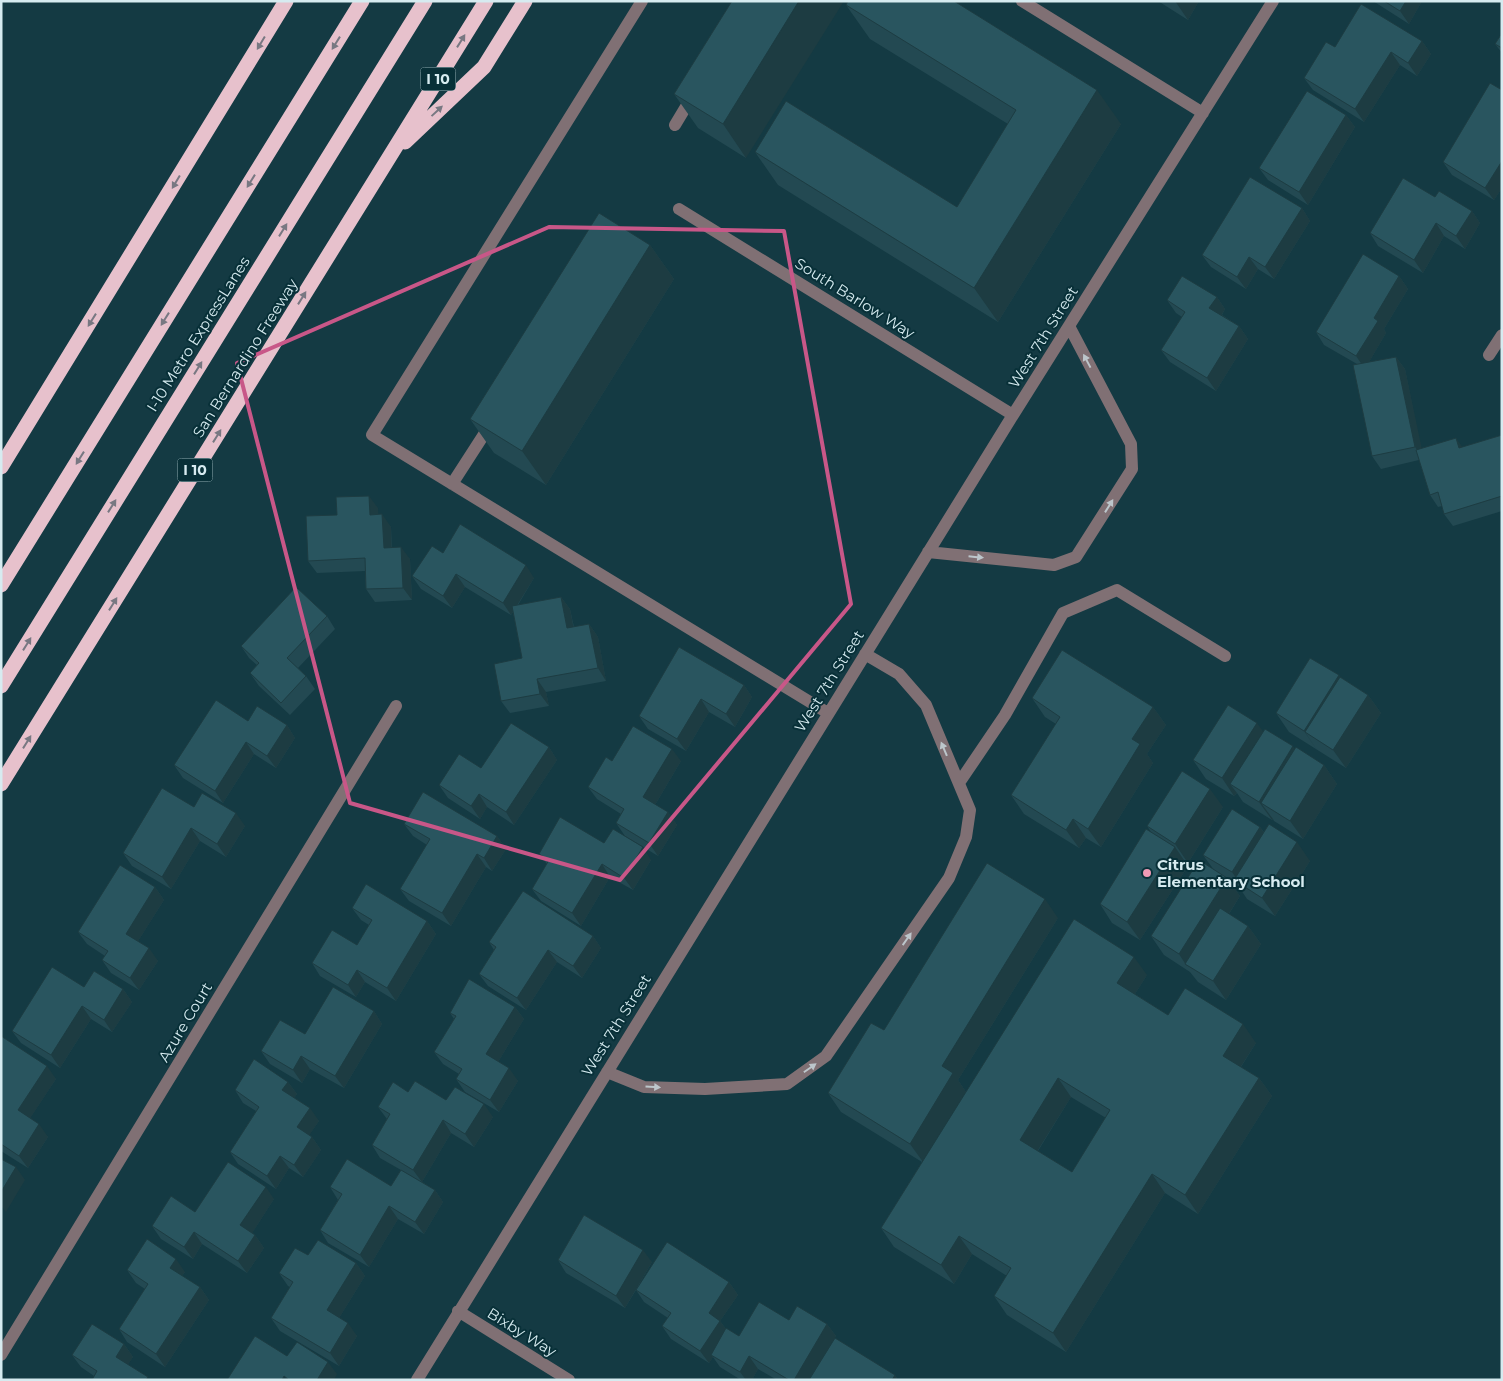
<svg xmlns="http://www.w3.org/2000/svg" width="1503" height="1381" viewBox="0 0 1503 1381" font-family="Montserrat,sans-serif">
<style>
.lines{fill:none;stroke-linecap:round;stroke-linejoin:round}
.minor{stroke:#807074;stroke-width:12}
.highway{stroke:#e7c1cc;stroke-width:15}
.wall{fill:#234952;fill-rule:evenodd}
.shaded-wall{fill:#1d3c42}
.building{fill:#29555f;stroke:#1d3c42;fill-rule:evenodd}
.oneway{fill:#787882}
.oneway2{fill:#bcc6cb}
.marked{fill:none;stroke:#c85788;stroke-width:4;stroke-linejoin:round}
.poi-dot{fill:#f09ab5;stroke:#083038;stroke-width:2}
.labels{text-anchor:middle;dominant-baseline:central;stroke-width:4;stroke-linejoin:round;paint-order:stroke}
.shield{fill:#083038;stroke:#98b3b9;stroke-width:1}
.shield-label{font-size:14px;font-weight:bold;fill:#d6ebf0}
.street-label{font-size:15px;fill:#d6ebf0;stroke:#083038}
.poi-label{font-size:15px;font-weight:bold;fill:#d6ebf0;stroke:#083038;text-anchor:start}
</style>
<rect width="100%" height="100%" fill="#143a43"/>
<g class="lines">
<path class="minor" d="M642,1l-270,434 456,278
M1022,1l181,112
M675,125l18,-30
M679,209l334,206
M1489,355l13,-20
M452,484l40,-62
M928,552l126,13 22,-8 56,-88 -1,-25 -62,-118
M959,783l46,-68 58,-102 54,-23 108,66
M607,1072l37,15 61,2 82,-5 39,-28 123,-178 17,-41 4,-27 -44,-105 -27,-31 -34,-20
M458,1311l111,69
M1,1355l395,-649
M417,1380l596,-965 260,-414"/>
<path class="highway" d="M405,142l79,-75 41,-66
M1,467l285,-466
M1,585l361,-584
M1,686l424,-685
M1,784l485,-783"/>
</g>
<path class="wall" d="M732,1l14,157 -48,-30 -24,-34z
M1158,1h41l-11,19z
M1373,1h49l-13,23z
M846,5l275,119 -123,198 -220,-137 -23,-33 202,55 51,-83 -138,-85z
M1502,33v20l-7,-9z
M1422,41l9,13 -14,22 -17,-11 -36,57 -51,-32 -9,-12 31,-31z
M1502,90v98l-8,12 -42,-25 -9,-13z
M1346,115l9,12 -47,78 -40,-25 -9,-12z
M1435,197l37,14 8,12 -15,26 -21,-13 -21,37 -45,-27 -8,-13z
M1302,208l8,13 -36,58 -16,-10 -12,20 -35,-22 -9,-12z
M650,245l24,34 -128,206 -52,-32 -24,-34z
M1399,276l9,13 -24,40 2,4 -17,29 27,-5 9,12 16,80 42,-2 39,-12v76l-49,15 -9,-12 -2,-8 -4,1 -8,-12 -11,-35 -38,9 -9,-13 -15,-92 -33,-19 -8,-13z
M1217,297l8,12 -3,6 17,11 9,13 -32,52 -46,-29 -9,-12 21,-33 -6,-4 -9,-13z
M378,508v7l13,12 1,20 18,12 2,41 -37,2 -9,-13 -1,-18 -48,2 -9,-12 29,-46z
M443,553l91,25 -16,27 43,-8 9,12 4,18 15,-3 9,13 8,44 -60,11 3,14 -39,7 -9,-12 21,-43 -9,-46 -2,3 -46,-28 -13,21 -31,-19 -9,-13z
M327,616l8,13 -37,39 8,8 9,13 -25,26 -31,-29 -9,-13 7,-8 -8,-7 -8,-12z
M1339,675l1,2 28,18 13,18 -35,55 -57,-36 -13,-19z
M744,685l8,12 -17,30 -26,-15 -23,39 -38,-22 -9,-13z
M1032,698l121,9 13,18 -19,29 6,9 -52,84 -15,-9 -7,10 -55,-34 -13,-19 45,-71 -11,-7z
M248,721l39,4 8,13 -19,30 -22,-14 -31,49 -40,-25 -9,-13z
M1263,732l61,33 13,19 -34,55 -29,-18 -1,-2 -1,1 -29,-18 -6,-9 -3,3 -28,-17 -13,-19z
M549,747l8,13 -43,65 -27,-18 -7,12 -32,-21 -9,-13 42,-17z
M612,761h69l-26,44 13,7 9,13 -19,31 -33,-20 -9,-13 5,-9 -24,-15 -9,-12z
M194,807l51,19 -19,31 -26,-16 -29,48 -39,-23 -9,-13z
M1223,807l-35,56 -5,-4 5,7 -48,74 -28,-17 -12,-19 51,-72 -4,-6z
M404,824l93,12 9,13 -14,22 -6,-4 -35,59 -42,-25 -9,-12 27,-44 -14,-9z
M1260,827l4,5 46,29 -35,55 -28,-17 -8,-12 -10,-6 11,15 -11,18 19,12 13,18 -35,56 -28,-18 -8,-10 -26,-17 -13,-19 63,-66 -11,-15z
M604,843l47,17 -18,30 -23,-13 -29,49 -40,-25 -9,-12 15,-25 -8,-10z
M155,887l9,13 -26,41 20,20 -19,29 -28,-17 -9,-13 3,-4 -18,-12 -9,-12z
M352,908l75,13 9,13 -40,67 -31,-19 -9,15 -36,-21 -8,-13 45,-18 12,-20 -8,-5z
M1058,918l-100,162 8,12 181,-117 -12,19 33,21 88,28 -15,24 18,11 13,18 -74,118 -33,-21 -99,159 -59,-37 -13,-19 13,-20 -35,-22 -18,30 -60,-37 -13,-19 41,-66 -81,-50 -13,-19 56,-63zM1071,1097l35,21 -34,54 -34,-21z
M593,936l8,12 -19,30 -25,-16 -31,48 -38,-24 -9,-12 15,-24 -5,-8z
M84,987l39,2 9,13 -20,30 -21,-13 -31,49 -39,-25 -9,-12z
M515,1007l9,12 -26,43 20,19 -19,31 -34,-20 -9,-13 3,-5 -16,-10 -9,-12 20,-33 -4,-6z
M374,1011l8,13 -38,64 -34,-19 -8,14 -32,-19 -9,-13 44,-17z
M1,1036l55,43 -26,39 18,19 -20,31 -27,-17z
M288,1082l9,12 -3,4 25,23 -10,14 3,2 9,13 -18,27 -14,-9 -13,21 -38,-25 -8,-12 26,-41 -13,-8 -8,-13z
M408,1092l38,8 47,17 -19,30 -23,-14 -29,49 13,8 8,12 -19,32 -26,-15 -29,48 -41,-24 -8,-13 18,-30 -8,-13 61,-1 10,-16 -21,-12 -8,-13 15,-26 -9,-12z
M274,1199l-22,34 3,2 9,13 -17,25 -45,-29 -9,15 -32,-20 -9,-13 43,-14z
M308,1255l48,8 9,13 -26,42 18,18 -18,30 -59,-35 -9,-13 19,-31 -2,-1 -9,-13z
M558,1260l94,2 -12,21 89,-1 9,13 -18,26 6,8 13,7 50,-16 38,4 9,12 -11,17 70,22 3,5h-121l-19,-11 -6,11h-11l-21,-13 -7,-10 -4,6 -38,-24 -9,-13 6,-8 -24,-16 -8,-12 -11,18 -59,-35z
M127,1270l58,2 -3,4 18,11 9,13 -44,67 -38,-25 -8,-13 26,-40 -9,-6z
M124,1344l9,13 -5,7 -34,12 -13,-9 -9,-12z"/>
<path class="shaded-wall" d="M799,1h45l-98,157 -23,-34z
M1175,1h24l-11,19z
M1406,1h16l-13,23 -9,-13z
M1422,41l9,13 -14,22 -9,-13z
M1391,52l9,13 -36,57 -9,-13z
M1097,90l24,34 -123,198 -24,-34z
M1346,115l9,12 -47,78 -9,-13z
M1502,161v27l-8,12 -9,-12z
M1302,208l8,13 -36,58 -9,-12z
M1472,211l8,12 -15,26 -9,-13z
M1436,223l8,13 -21,37 -9,-13z
M650,245l24,34 -128,206 -24,-34z
M1249,257l9,12 -12,20 -9,-12z
M1399,276l9,13 -24,40 2,4 -21,36 -9,-13 18,-38z
M1217,297l8,12 -7,12 -9,-13z
M1239,326l9,13 -32,52 -9,-13z
M1396,357l9,12 19,90 -9,-12z
M1456,438l9,13 -6,-3z
M369,496l9,12 1,20 -9,-13z
M382,514l9,13 1,33 -8,-12z
M401,547l9,12 2,41 -9,-12z
M526,565l8,13 -23,37 -8,-12z
M456,574l9,13 -13,21 -9,-12z
M561,597l9,12 6,32 -9,-13z
M589,624l9,13 8,44 -8,-13z
M1339,675l13,19 -47,38 12,18 -13,-19z
M537,679l9,13 3,14 -9,-12z
M744,685l8,12 -17,30 -9,-13z
M1368,695l13,18 -35,55 -13,-18z
M701,699l8,13 -23,39 -9,-12z
M1153,707l13,18 -19,29 6,9 -52,84 -13,-18 44,-90z
M1257,723l13,18 -40,43 7,9 -3,3 -12,-18z
M287,725l8,13 -19,30 -9,-12z
M246,742l8,12 -31,49 -8,-12z
M1293,746l13,19 -45,38 12,16 -1,1 -13,-18z
M549,747l8,13 -43,65 -8,-13z
M672,749l9,12 -29,49 -9,-13z
M1324,765l13,19 -34,55 -13,-18z
M1210,789l13,18 -35,56 -13,-19z
M479,794l8,13 -7,12 -9,-13z
M668,812l9,13 -19,31 -9,-13z
M236,813l9,13 -19,31 -9,-13z
M1073,819l13,19 -7,10 -13,-18z
M1260,827l13,18 -33,39 -8,-12z
M191,828l9,13 -29,48 -9,-12z
M497,836l9,13 -14,22 -8,-13z
M1297,842l13,19 -35,55 -13,-18z
M643,847l8,13 -18,30 -9,-12z
M1175,847l13,19 -48,74 -13,-18z
M477,854l9,13 -35,59 -9,-13z
M602,864l8,13 -29,49 -9,-13z
M1227,878l13,18 -46,73 -8,-4 -7,-11z
M155,887l9,13 -29,46 -9,-12z
M1045,899l13,19 -100,162 8,12 -43,70 -13,-18 32,-78z
M427,921l9,13 -40,67 -9,-13z
M1248,926l13,18 -35,56 -13,-19z
M593,936l8,12 -19,30 -9,-12z
M149,948l9,13 -19,29 -9,-12z
M548,950l9,12 -31,48 -9,-12z
M1134,957l13,18 -17,27 -13,-19z
M357,970l8,12 -9,15 -8,-12z
M123,989l9,13 -20,30 -8,-12z
M82,1006l9,13 -31,49 -9,-13z
M515,1007l9,12 -29,48 -9,-13z
M374,1011l8,13 -38,64 -9,-12z
M1243,1024l13,19 -20,31 -13,-18z
M301,1056l9,13 -8,14 -9,-13z
M47,1066l9,13 -29,44 -9,-13z
M509,1068l9,13 -19,31 -9,-12z
M1058,1078l13,19 -38,61 -13,-18z
M1259,1078l13,18 -74,118 -13,-19z
M288,1082l9,12 -6,9 -9,-13z
M484,1104l9,13 -19,30 -9,-13z
M310,1108l9,13 -13,19 -9,-13z
M443,1120l8,13 -29,49 -9,-12z
M39,1124l9,13 -20,31 -9,-12z
M312,1137l9,13 -18,27 -9,-12z
M280,1156l9,12 -13,21 -9,-13z
M16,1167l9,13 -19,32 -5,-6v-14z
M1152,1174l13,19 -99,159 -13,-19z
M266,1187l8,12 -25,39 -9,-13z
M435,1190l8,12 -19,32 -9,-12z
M389,1206l9,13 -29,48 -9,-12z
M194,1232l8,12 -9,15 -9,-12z
M255,1235l9,13 -17,25 -9,-12z
M959,1236l13,18 -18,30 -13,-19z
M643,1250l9,12 -27,46 -9,-12z
M176,1259l9,13 -6,8 -9,-12z
M356,1263l9,13 -29,47 -9,-13z
M729,1282l9,13 -18,26 9,12 -18,22 2,2 -4,6 -9,-12 9,-38z
M200,1287l9,13 -44,67 -9,-13z
M348,1323l9,13 -18,30 -9,-13z
M827,1324l9,12 -26,44h-16z
M124,1344l9,13 -8,12 -9,-12z
M749,1356l9,13 -6,11h-6l-6,-8z
M328,1362l9,12 -3,6h-17z
M895,1375l3,5h-6z"/>
<path class="building" d="M732,1h67l-76,123 -49,-30z
M848,1h106l143,89 -123,198 -219,-136 31,-51 171,106 59,-97 -170,-105z
M1384,1h22l-6,10z
M1361,4l61,37 -14,22 -17,-11 -36,57 -51,-31 22,-36 9,5z
M1502,33v15l-7,-4z
M1490,83l12,7v71l-17,27 -42,-26z
M1307,91l39,24 -47,77 -40,-24z
M1250,177l52,31 -37,59 -16,-10 -12,20 -35,-22z
M1403,178l32,19 4,-6 33,20 -16,25 -20,-13 -22,37 -44,-27z
M599,213l51,32 -128,206 -52,-32z
M1363,254l36,22 -25,42 4,3 -22,35 -40,-24z
M1182,276l35,21 -8,11 30,18 -32,52 -46,-28 24,-38 -18,-12z
M1396,357l19,90 -43,9 -19,-91z
M1502,435v61l-58,18 -6,-22 -8,3 -14,-45 40,-12 3,10z
M369,496l1,19 12,-1 2,34 17,-1 2,41 -37,1 -1,-31 -57,3 -2,-45 31,-1 -1,-18z
M460,524l66,41 -23,38 -47,-29 -13,22 -31,-20 20,-30 11,7z
M296,587l31,29 -40,42 19,18 -25,27 -31,-30 9,-10 -18,-17z
M561,597l6,31 22,-4 9,44 -61,11 3,15 -39,7 -7,-37 28,-6 -10,-52z
M679,647l65,38 -18,29 -25,-15 -24,40 -38,-23z
M1062,650l91,57 -21,32 8,5 -52,85 -15,-10 -7,11 -55,-35 49,-78 -28,-19z
M1310,658l29,17 -35,56 -28,-18z
M1340,677l28,18 -35,55 -28,-18z
M216,700l32,21 9,-15 30,19 -20,31 -21,-14 -31,49 -41,-26z
M1228,705l29,18 -35,55 -29,-18z
M511,723l38,24 -43,65 -27,-18 -8,12 -32,-21 20,-31 22,14z
M633,726l39,23 -29,48 25,15 -19,31 -33,-20 8,-14 -36,-22 18,-30 6,4z
M1265,729l28,17 -34,56 -29,-18z
M1296,747l28,18 -34,56 -29,-18z
M1182,771l28,18 -35,55 -28,-18z
M162,788l32,19 8,-14 34,20 -19,31 -26,-16 -29,49 -39,-24z
M423,792l74,44 -13,22 -7,-4 -35,59 -42,-24 30,-50 -26,-15z
M1232,809l28,18 -28,45 -29,-17z
M560,817l44,26 9,-14 30,18 -19,31 -22,-14 -30,49 -40,-24 17,-29 -10,-6z
M1269,824l28,18 -35,56 -28,-18z
M1146,829l29,18 -48,75 -27,-18z
M1199,860l28,18 -48,76 -28,-18z
M987,863l58,36 -103,167 11,7 -43,71 -82,-51 43,-70 13,7z
M120,865l35,22 -29,47 23,14 -19,30 -28,-18 6,-9 -30,-19z
M366,884l61,37 -40,67 -30,-18 -9,15 -36,-22 20,-33 25,15 15,-25 -20,-12z
M523,891l70,45 -20,30 -25,-16 -31,48 -38,-24 17,-27 -7,-5z
M1220,908l28,18 -35,55 -28,-17z
M1074,919l60,38 -17,26 51,32 17,-27 58,36 -20,32 36,22 -74,117 -33,-21 -99,159 -59,-37 17,-28 -52,-32 -18,29 -60,-37zM1058,1078l52,32 -38,62 -52,-32z
M52,967l32,20 10,-16 29,18 -19,31 -22,-14 -31,49 -39,-24z
M469,979l46,28 -29,47 23,14 -19,32 -34,-21 6,-10 -28,-17 22,-36 -6,-3z
M333,987l41,24 -39,65 -34,-20 -8,14 -32,-19 19,-31 25,14z
M1,1036l46,30 -29,44 21,14 -20,32 -18,-12z
M254,1059l34,23 -6,8 28,18 -13,19 15,10 -18,28 -14,-9 -13,20 -37,-24 29,-45 -24,-17z
M415,1081l31,19 9,-13 29,17 -19,30 -22,-14 -30,50 -41,-25 18,-31 -12,-7 15,-25 15,10z
M1,1159l15,8 -15,25z
M347,1159l44,27 10,-16 34,20 -20,32 -26,-16 -29,49 -40,-25 22,-36 -12,-7z
M228,1162l38,25 -26,38 15,10 -17,26 -44,-29 -10,15 -32,-21 19,-30 24,16z
M584,1215l59,35 -27,46 -58,-36z
M147,1239l29,20 -6,9 30,19 -44,67 -37,-25 29,-45 -21,-14z
M318,1240l38,23 -29,47 21,13 -18,30 -59,-35 22,-36 -14,-9 16,-25 13,7z
M667,1242l62,40 -20,31 11,8 -20,30 -38,-25 9,-13 -35,-23z
M759,1302l30,18 8,-14 30,18 -33,56h-5l-40,-24 -9,16 -29,-17 15,-27 13,8z
M92,1324l32,20 -8,13 32,20 -2,3h-54l5,-9 -25,-16z
M255,1336l32,20 10,-14 31,20 -11,18h-28l-5,-4 -2,4h-55z
M835,1338l60,37 -3,5h-83z"/>
<defs><path id="oneway-solid" d="M-6-.8H1V-3.2L6.5 0L1 3.2V.8H-6Z" transform="scale(1.25)"/></defs>
<g class="oneway">
<use href="#oneway-solid" transform="translate(461 41) rotate(-58)"/>
<use href="#oneway-solid" transform="translate(261 43) rotate(121)"/>
<use href="#oneway-solid" transform="translate(336 43) rotate(122)"/>
<use href="#oneway-solid" transform="translate(437 111) rotate(-43)"/>
<use href="#oneway-solid" transform="translate(251 181) rotate(122)"/>
<use href="#oneway-solid" transform="translate(176 182) rotate(121)"/>
<use href="#oneway-solid" transform="translate(283 230) rotate(-58)"/>
<use href="#oneway-solid" transform="translate(302 298) rotate(-58)"/>
<use href="#oneway-solid" transform="translate(165 319) rotate(122)"/>
<use href="#oneway-solid" transform="translate(92 320) rotate(122)"/>
<use href="#oneway-solid" transform="translate(198 368) rotate(-58)"/>
<use href="#oneway-solid" transform="translate(217 436) rotate(-58)"/>
<use href="#oneway-solid" transform="translate(80 458) rotate(122)"/>
<use href="#oneway-solid" transform="translate(112 506) rotate(-58)"/>
<use href="#oneway-solid" transform="translate(113 604) rotate(-58)"/>
<use href="#oneway-solid" transform="translate(27 644) rotate(-58)"/>
<use href="#oneway-solid" transform="translate(27 742) rotate(-58)"/>
</g>
<g class="oneway2">
<use href="#oneway-solid" transform="translate(1087 361) rotate(-118)"/>
<use href="#oneway-solid" transform="translate(1109 506) rotate(-58)"/>
<use href="#oneway-solid" transform="translate(976 557) rotate(6)"/>
<use href="#oneway-solid" transform="translate(944 749) rotate(-113)"/>
<use href="#oneway-solid" transform="translate(907 939) rotate(-55)"/>
<use href="#oneway-solid" transform="translate(810 1068) rotate(-35)"/>
<use href="#oneway-solid" transform="translate(653 1087) rotate(3)"/>
</g>
<path class="marked" d="M549,227l235,4 67,373 -231,276 -270,-77 -113,-440z"/>
<circle class="poi-dot" cx="1147" cy="873" r="5"/>
<g class="labels">
<g class="shield">
<rect x="420.5" y="67.5" width="35" height="23" rx="4"/>
<rect x="177.5" y="458.5" width="35" height="23" rx="4"/>
</g>
<g class="shield-label">
<text x="438" y="79">I 10</text>
<text x="195" y="470">I 10</text>
</g>
<g class="street-label">
<text transform="translate(855 298) rotate(32)">South Barlow Way</text>
<text transform="translate(198 334) rotate(-58)">I-10 Metro ExpressLanes</text>
<text transform="translate(1043 337) rotate(-58)">West 7th Street</text>
<text transform="translate(245 358) rotate(-58)">San Bernardino Freeway</text>
<text transform="translate(829 681) rotate(-58)">West 7th Street</text>
<text transform="translate(185 1022) rotate(-59)">Azure Court</text>
<text transform="translate(616 1025) rotate(-58)">West 7th Street</text>
<text transform="translate(522 1332) rotate(32)">Bixby Way</text>
</g>
<g class="poi-label">
<text x="1157" y="864">Citrus<tspan x="1157" dy="17">Elementary School</tspan></text>
</g>
</g>
<rect width="1503" height="1381" fill="none" stroke="#d6ebf0" stroke-width="5"/>
</svg>
